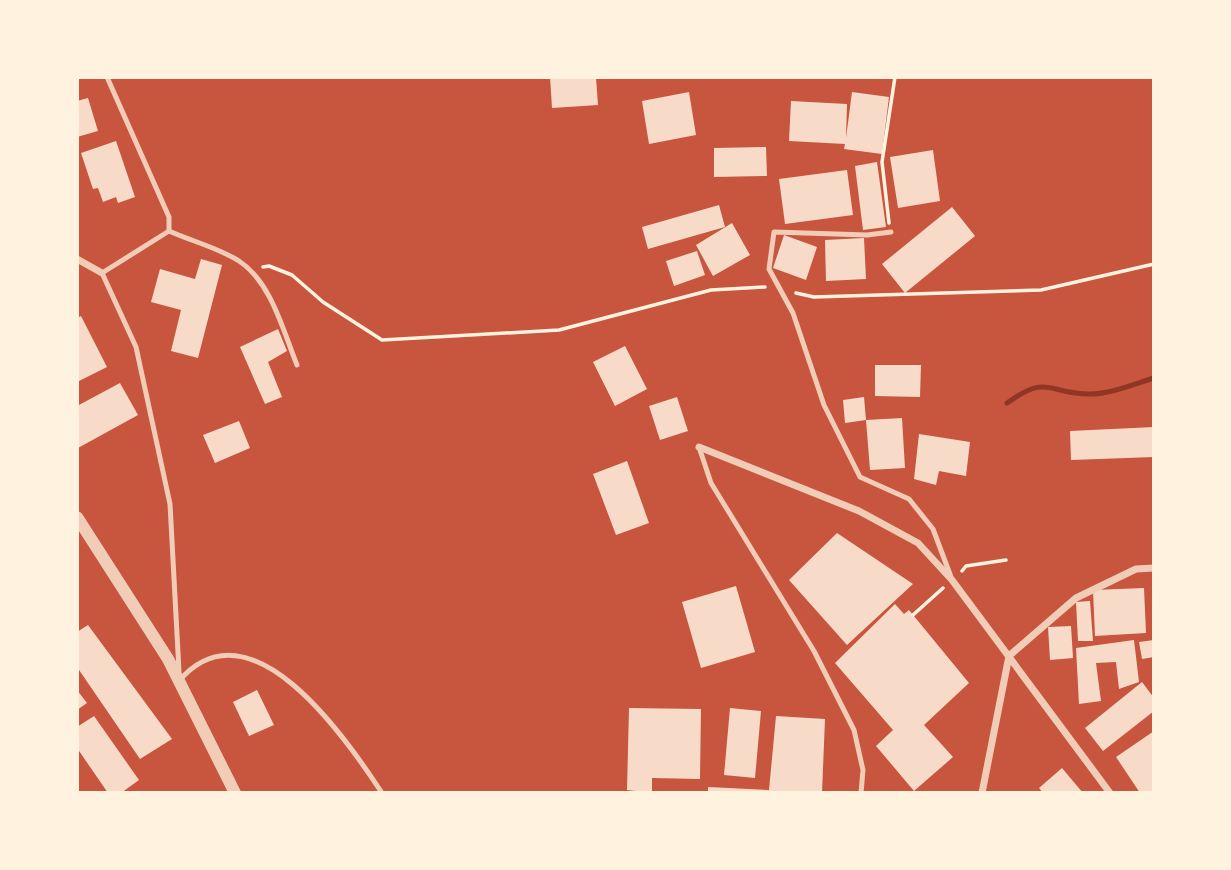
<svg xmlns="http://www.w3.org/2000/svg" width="1231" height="870" viewBox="0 0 1231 870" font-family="Lato,sans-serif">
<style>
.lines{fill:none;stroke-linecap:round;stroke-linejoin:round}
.stream{stroke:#8f3625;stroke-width:5}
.building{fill:#f7dbc8}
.path{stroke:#fff3e0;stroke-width:3.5}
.service{stroke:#f1ccb7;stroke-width:5}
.minor{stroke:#f1ccb7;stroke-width:7}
.tertiary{stroke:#f1ccb7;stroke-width:12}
</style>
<rect width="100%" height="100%" fill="#c8553d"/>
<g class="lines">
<path class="stream" d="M1007,403c42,-30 40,-9 83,-9 21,0 44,-10 64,-16"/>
</g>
<path class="building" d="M550,77h46l2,28 -46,3z
M689,92l7,43 -47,9 -7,-43z
M852,92l37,5 -7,57 -38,-5 1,-5 -56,-3 2,-40 56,3 -1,34z
M88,98l10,33 -21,6v-36z
M116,141l19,56 -17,6 -2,-6 -13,5 -5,-14 -5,1 -12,-36z
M766,147l1,29 -53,1v-29z
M933,150l7,51 -42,7 -8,-51z
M877,162l9,65 -23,3 -8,-64z
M847,170l6,45 -68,9 -6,-45z
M719,205l6,22 -77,22 -6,-22z
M952,207l23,29 -70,57 -23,-29z
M732,223l18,32 -37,21 -17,-31z
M784,235l33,12 -11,33 -33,-12z
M864,238l2,41 -40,2 -1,-41z
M697,251l8,24 -31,11 -8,-25z
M201,259l21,6 -24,93 -27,-7 10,-41 -30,-8 9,-33 35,10z
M81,316l26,51 -30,15v-64z
M278,329l9,22 -19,11 14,35 -17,7 -25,-57z
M625,346l22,43 -32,17 -22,-44z
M875,365h46l-1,32 -45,-1z
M120,383l18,32 -60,33 -1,-42z
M677,397l11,34 -28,9 -11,-34z
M864,397l2,23 -21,3 -2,-23z
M902,418l3,50 -35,2 -4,-50z
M239,421l11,27 -35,15 -12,-28z
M1154,427v30l-83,3 -1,-29z
M919,434l51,8 -4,34 -27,-5 -3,14 -22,-6z
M627,461l22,62 -33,12 -23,-61z
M837,533l76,51 -66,61 -58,-65z
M736,586l19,66 -54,16 -19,-66z
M1144,588l2,45 -51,3 -2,-46z
M1090,601l3,40h-15l-2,-39z
M895,604l9,10 5,-4 60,73 -45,42 29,32 -39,34 -38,-45 17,-16 -58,-67z
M88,625l84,114 -32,20 -63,-92v-35z
M1071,626l2,32 -23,2 -2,-33z
M1134,640l5,42 -20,7 -3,-27 -20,1 5,38 -22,3 -3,-56z
M1154,640v17l-12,2 -3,-17z
M1142,682l12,16v13l-51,40 -18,-23z
M77,690l10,13 -10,7z
M257,690l17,35 -25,11 -16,-34z
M629,708l72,1 -1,70 -48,-1v15l-25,-3z
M730,708l31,3 -6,67 -31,-3z
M94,716l45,64 -18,13h-13l-31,-45v-21z
M776,716l49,3 -3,74h-114v-6l61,3z
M1154,731v62h-14l-24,-36z
M1062,768l21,25h-40l-4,-5z"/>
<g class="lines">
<path class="path" d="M889,223l-7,-61 13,-85
M263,267l6,-1 23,9 31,27 59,38 177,-10 152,-40 54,-3
M796,293l18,4 227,-7 113,-26
M962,571l4,-5 40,-6
M913,615l30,-27"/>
<path class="service" d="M107,77l62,140v14l-67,42 34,74 34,157 9,167
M169,231c22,10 50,17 70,30 33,22 44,70 58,104
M891,232l-24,3 -93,-3 -5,37 24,44 31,92 36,72 49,22 24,30 18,48
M699,447l12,36 103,168 40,79 9,40 -2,23
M179,681c71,-83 167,57 203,112"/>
<path class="minor" d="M77,259l25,14
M699,447l160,64 59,32 34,37 158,213
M982,793l27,-137 67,-58 60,-29 18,-1"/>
<path class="tertiary" d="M77,517l91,142 67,134"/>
</g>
<rect width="1231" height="870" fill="none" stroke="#fff3e0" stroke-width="158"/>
</svg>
